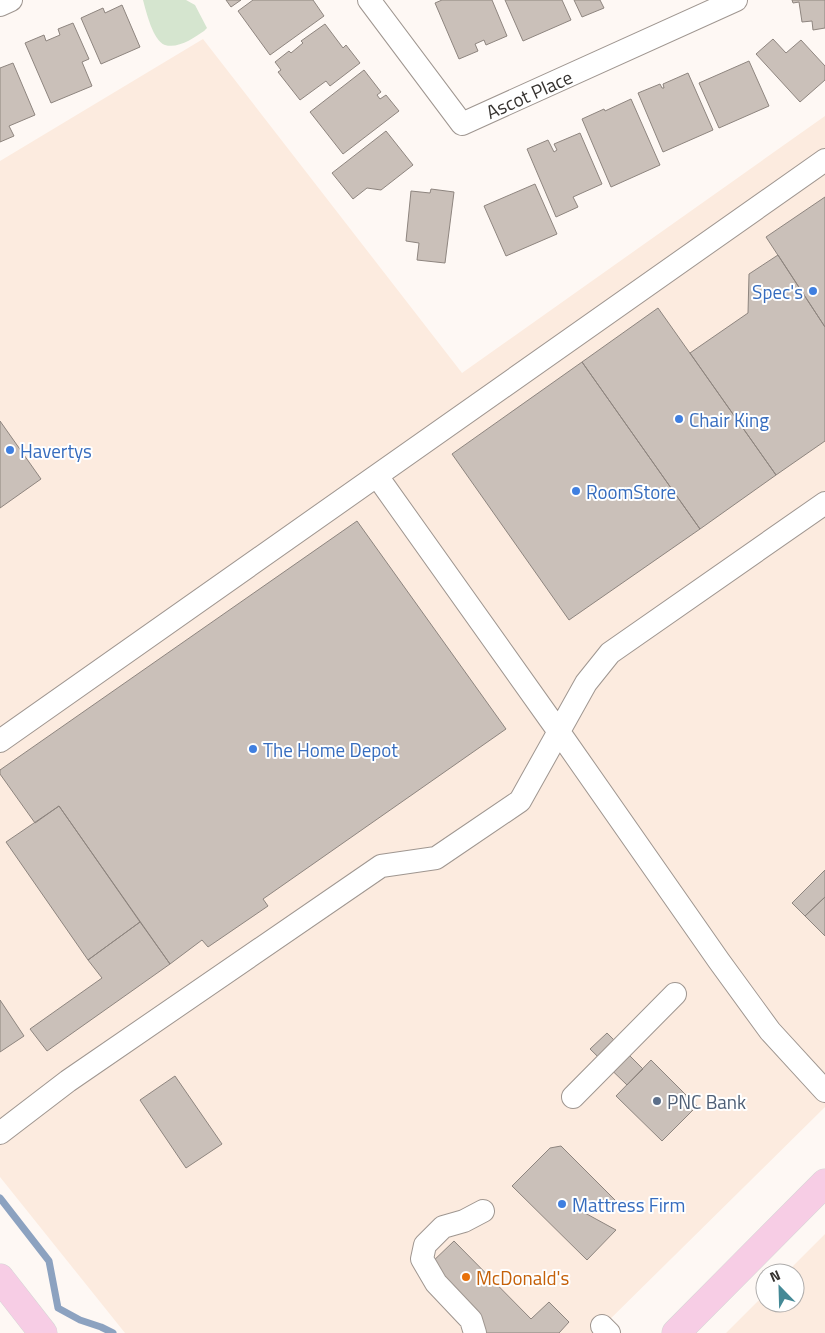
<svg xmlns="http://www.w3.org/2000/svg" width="825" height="1333" viewBox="0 0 825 1333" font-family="'Titillium Web',sans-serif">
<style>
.built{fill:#fcebdf}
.green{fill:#d5e5cf}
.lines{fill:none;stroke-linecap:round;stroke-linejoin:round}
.stream{stroke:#8ca2c0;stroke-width:7}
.building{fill:#cac0b9;stroke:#8e857f}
.minor-casing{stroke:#9f9690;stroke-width:24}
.major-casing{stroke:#d7d6d6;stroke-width:29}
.minor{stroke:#fff;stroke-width:22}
.major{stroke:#f7cde5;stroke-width:28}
.shop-dot{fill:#3f7fe0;stroke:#fff;stroke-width:2}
.service-dot{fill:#5c6f8a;stroke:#fff;stroke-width:2}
.food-dot{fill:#e8710a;stroke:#fff;stroke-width:2}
.labels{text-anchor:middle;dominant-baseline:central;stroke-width:4;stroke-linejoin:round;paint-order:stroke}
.street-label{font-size:19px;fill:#363330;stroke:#fff}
.shop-label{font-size:19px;fill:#366cbe;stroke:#fff;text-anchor:start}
.service-label{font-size:19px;fill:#4e5e75;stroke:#fff;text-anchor:start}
.food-label{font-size:19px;fill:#c56008;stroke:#fff;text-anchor:start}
</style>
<rect width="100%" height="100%" fill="#fef8f4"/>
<path class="built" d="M203,39l259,334 363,-257v991l-229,226h-471l-125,-156v-1016z
M825,1234v99h-99l39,-39v9h30v-30h-9z"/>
<path class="green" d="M143,0h43l9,5 12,23 -3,3c-10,7 -26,18 -39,14 -12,-4 -19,-34 -22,-45z"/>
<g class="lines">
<path class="stream" d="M0,1198l49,63 9,47 22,12 21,7 12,6"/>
</g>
<path class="building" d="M226,0h15l-10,7z
M253,0h60l11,16 -54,39 -32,-44z
M442,0h50l15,36 -21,9 -2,-5 -9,4 3,7 -19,8 -24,-56z
M505,0h57l9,20 -48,21z
M574,0h26l4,8 -22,9z
M792,0h33v28l-12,2 -1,-9 -10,1 -3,-20 -6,1z
M122,5l18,42 -39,17 -20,-46 22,-10 2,5z
M73,23l16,36 -7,3 10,24 -41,17 -26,-60 19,-8 2,6 14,-6 -2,-6z
M325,24l18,24 3,-3 14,18 -30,23 -4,-5 -26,19 -22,-28 3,-2 -6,-8 14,-11 2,2 12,-10 -2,-2z
M773,39l13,14 15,-13 24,26v14l-25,22 -44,-48z
M749,61l20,45 -50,22 -20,-45z
M13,63l22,52 -26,11 5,10 -14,6v-74z
M364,70l17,22 -4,3 3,4 6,-4 13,16 -56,43 -33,-42z
M688,73l25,57 -50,22 -25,-59 22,-9 2,4h2l-1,-4z
M631,99l29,66 -49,22 -29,-68 22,-10 1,2z
M386,131l27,34 -32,25 -14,-2 -14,11 -21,-26z
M580,133l22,51 -29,13 5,10 -22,10 -29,-68 21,-9 6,12 3,-2 -3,-6z
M535,184l22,50 -51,22 -22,-50z
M431,189l23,3 -9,71 -28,-3 2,-17 -13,-2 5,-50 19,2z
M825,197v130l-59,-90z
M778,255l47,72v114l-49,34 -86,-122 58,-40 1,-39z
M658,308l118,167 -76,54 -118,-167z
M582,362l118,167 -131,91 -117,-166z
M0,421l41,58 -41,29z
M357,521l149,208 -243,170 5,7 -60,41 -6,-7 -32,24 -111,-158 -24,17 -35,-49v-4z
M59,806l81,116 -52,38 -82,-118z
M825,870v27l-20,19 -13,-13z
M825,897v39l-20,-20z
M140,922l30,42 -123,87 -17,-22 72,-51 -14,-18z
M0,1000l24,36 -24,16z
M607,1033l36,36 -16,16 -37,-36z
M651,1060l46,46 -35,35 -46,-45z
M175,1076l47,68 -36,24 -46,-68z
M561,1146l55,55 -42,6 42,23 -29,30 -75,-74 38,-38z
M454,1241l77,78 18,-17 20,20 -10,11h-72l-38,-38 -20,-30z"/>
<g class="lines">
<g class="minor-casing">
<path id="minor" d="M369,0l93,124 274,-124
M0,5l11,-5
M377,476l182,256 160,229 51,70 55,60
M0,741l825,-581
M573,1097l102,-103
M0,1133l68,-52 313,-215 55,-8 84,-57 66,-118 24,-30 215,-150
M602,1326l7,7
M475,1333l-4,-13 -35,-37 -14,-24 3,-14 18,-18 21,-6 19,-10"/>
</g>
<g class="major-casing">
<path id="major" d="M0,1278l43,55
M676,1333l149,-150"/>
</g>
<use href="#minor" class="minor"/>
<use href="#major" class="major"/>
</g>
<g class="shop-dot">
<circle cx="813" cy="291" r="5"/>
<circle cx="679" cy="419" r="5"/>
<circle cx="10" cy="450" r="5"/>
<circle cx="576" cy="491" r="5"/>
<circle cx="253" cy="749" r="5"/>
<circle cx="562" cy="1204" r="5"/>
</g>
<circle class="service-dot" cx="657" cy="1101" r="5"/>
<circle class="food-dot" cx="466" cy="1277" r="5"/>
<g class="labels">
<g class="street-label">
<text transform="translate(529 94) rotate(-24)">Ascot Place</text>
</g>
<g class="shop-label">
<text x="803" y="291" text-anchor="end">Spec's</text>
<text x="689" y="419">Chair King</text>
<text x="20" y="450">Havertys</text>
<text x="586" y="491">RoomStore</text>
<text x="263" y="749">The Home Depot</text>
<text x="572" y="1204">Mattress Firm</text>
</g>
<g class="service-label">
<text x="667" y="1101">PNC Bank</text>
</g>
<g class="food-label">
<text x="476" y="1277">McDonald's</text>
</g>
</g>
<g transform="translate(780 1288) rotate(337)"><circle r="24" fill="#ffffff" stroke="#afadac"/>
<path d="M0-4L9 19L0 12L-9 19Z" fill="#448996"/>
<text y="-8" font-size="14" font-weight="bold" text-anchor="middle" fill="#363330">N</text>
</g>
</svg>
